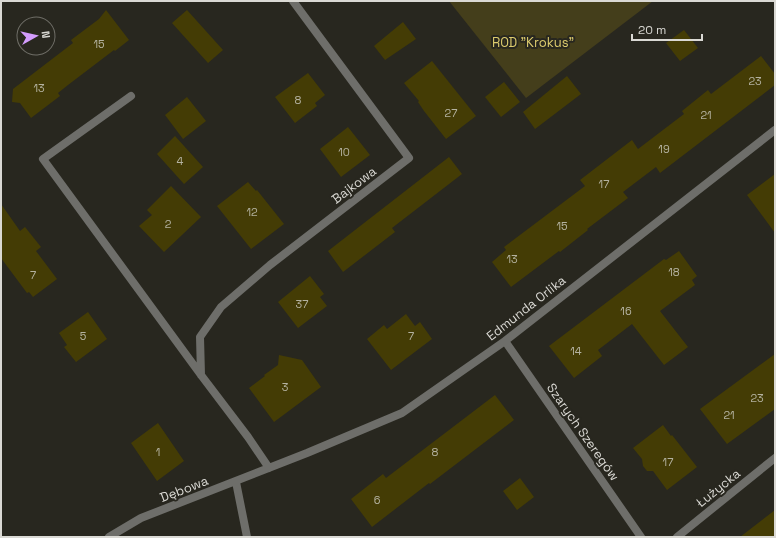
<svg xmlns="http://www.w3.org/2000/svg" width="776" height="538" viewBox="0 0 776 538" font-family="'Space Grotesk',sans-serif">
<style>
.green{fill:#443e1b}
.building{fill:#443c05}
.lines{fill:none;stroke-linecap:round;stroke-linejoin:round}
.minor{stroke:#6e6e6a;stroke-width:8}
.labels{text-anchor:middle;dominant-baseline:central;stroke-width:4;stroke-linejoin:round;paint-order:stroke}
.number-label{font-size:11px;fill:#b4b2a0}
.park-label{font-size:13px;fill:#ddcc6e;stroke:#28271f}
.street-label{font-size:13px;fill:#dad9d4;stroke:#28271f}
</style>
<rect width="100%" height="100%" fill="#28271f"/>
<path class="green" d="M449,1h204l-127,97z"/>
<path class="building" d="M106,10l23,30 -14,11 -1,-1 -46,35 -10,8 2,3 -29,22 -11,-15 -8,-1 1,-13 60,-46 -2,-3 28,-21z
M187,10l36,40 -15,13 -36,-40z
M403,22l13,17 -31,21 -11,-14z
M684,30l14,18 -18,13 -14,-18z
M761,56l14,18v11l-115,88 -4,-6 -33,25 5,6 -41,31 1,1 -28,22 -1,-1 -48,36 -19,-25 14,-12 -2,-3 81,-61 -5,-6 52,-40 6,9 46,-35 -2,-3 26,-21 3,4z
M432,61l44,55 -30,23 -22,-28 -6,-9 1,-1 -15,-18z
M308,73l17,22 -10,8 2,3 -22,17 -20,-26z
M567,76l14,18 -46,35 -12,-17z
M504,82l16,20 -19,15 -16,-20z
M187,97l19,24 -23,18 -18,-24z
M348,127l22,28 -29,22 -21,-28z
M175,136l28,31 -19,17 -27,-30z
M449,157l13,17 -70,54 3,4 -52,40 -15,-21z
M775,174v59l-28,-38z
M248,182l8,9 1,-1 27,34 -33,25 -34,-43z
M171,186l30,31 -37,35 -25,-26 13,-11 -5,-5z
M1,204l19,27 5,-4 16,20 -5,4 21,28 -24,18 -4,-5 -2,1 -26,-35z
M679,251l18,25 -5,4 3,5 -35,26 28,36 -24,18 -32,-41 -34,26 4,6 -28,22 -25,-32 115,-87 2,1z
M310,276l14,18 -4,3 7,9 -29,22 -20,-26z
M88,312l19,27 -31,23 -12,-15 3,-2 -8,-12z
M406,314l9,12 5,-4 12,17 -41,31 -24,-31 17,-14 3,4z
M775,354v55l-48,35 -27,-35z
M279,355l23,5 19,27 -47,35 -25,-34 16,-12 -1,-1 14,-10z
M495,395l19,25 -84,64 -1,-1 -57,44 -21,-28 32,-25 3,4z
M158,423l26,38 -27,20 -26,-38z
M663,425l8,11 1,-1 25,32 -30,23 -14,-19h-6l-4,-5 -1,-7 -9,-11z
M520,478l14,19 -17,13 -14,-19z
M775,510v27h-35z"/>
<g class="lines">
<path class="minor" d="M131,96l-88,63 158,216 47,62 21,31
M505,341l136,196
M201,375l-1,-38 21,-30 49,-42 139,-107 -116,-157
M236,482l11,55
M109,537l32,-19 166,-65 95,-40 103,-72 270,-211
M677,537l98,-79"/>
</g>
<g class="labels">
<g class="number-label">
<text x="99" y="44">15</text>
<text x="755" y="81">23</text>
<text x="39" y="88">13</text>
<text x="298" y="100">8</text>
<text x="451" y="113">27</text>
<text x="706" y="115">21</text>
<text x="664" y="149">19</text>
<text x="344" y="152">10</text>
<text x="180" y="161">4</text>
<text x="604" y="184">17</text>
<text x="252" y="212">12</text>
<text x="168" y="224">2</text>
<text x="562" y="226">15</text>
<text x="512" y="259">13</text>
<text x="674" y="272">18</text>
<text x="33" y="275">7</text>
<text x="302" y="304">37</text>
<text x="626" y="311">16</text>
<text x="83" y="336">5</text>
<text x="411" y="336">7</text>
<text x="576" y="351">14</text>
<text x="285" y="387">3</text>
<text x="757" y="398">23</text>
<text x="729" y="415">21</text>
<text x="158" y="452">1</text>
<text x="435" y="452">8</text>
<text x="668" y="462">17</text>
<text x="377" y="500">6</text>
</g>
<g class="park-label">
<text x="533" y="42">ROD "Krokus"</text>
</g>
<g class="street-label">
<text transform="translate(354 185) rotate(-37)">Bajkowa</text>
<text transform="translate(526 308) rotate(-38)">Edmunda Orlika</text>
<text transform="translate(583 432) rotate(55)">Szarych Szeregów</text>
<text transform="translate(718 488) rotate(-39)">Łużycka</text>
<text transform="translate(184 489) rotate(-21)">Dębowa</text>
</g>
</g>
<rect width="776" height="538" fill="none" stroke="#dad9d4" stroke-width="4"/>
<g transform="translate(36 36) rotate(82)"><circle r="19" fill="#28271f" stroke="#6f6e67"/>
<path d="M0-3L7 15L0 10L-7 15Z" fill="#d39cfd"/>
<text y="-6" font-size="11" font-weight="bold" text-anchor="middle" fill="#dad9d4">N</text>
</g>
<path d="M632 34v6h70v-6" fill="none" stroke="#dad9d4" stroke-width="2"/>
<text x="638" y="34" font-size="12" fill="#dad9d4" stroke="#28271f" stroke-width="3" paint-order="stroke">20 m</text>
</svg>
